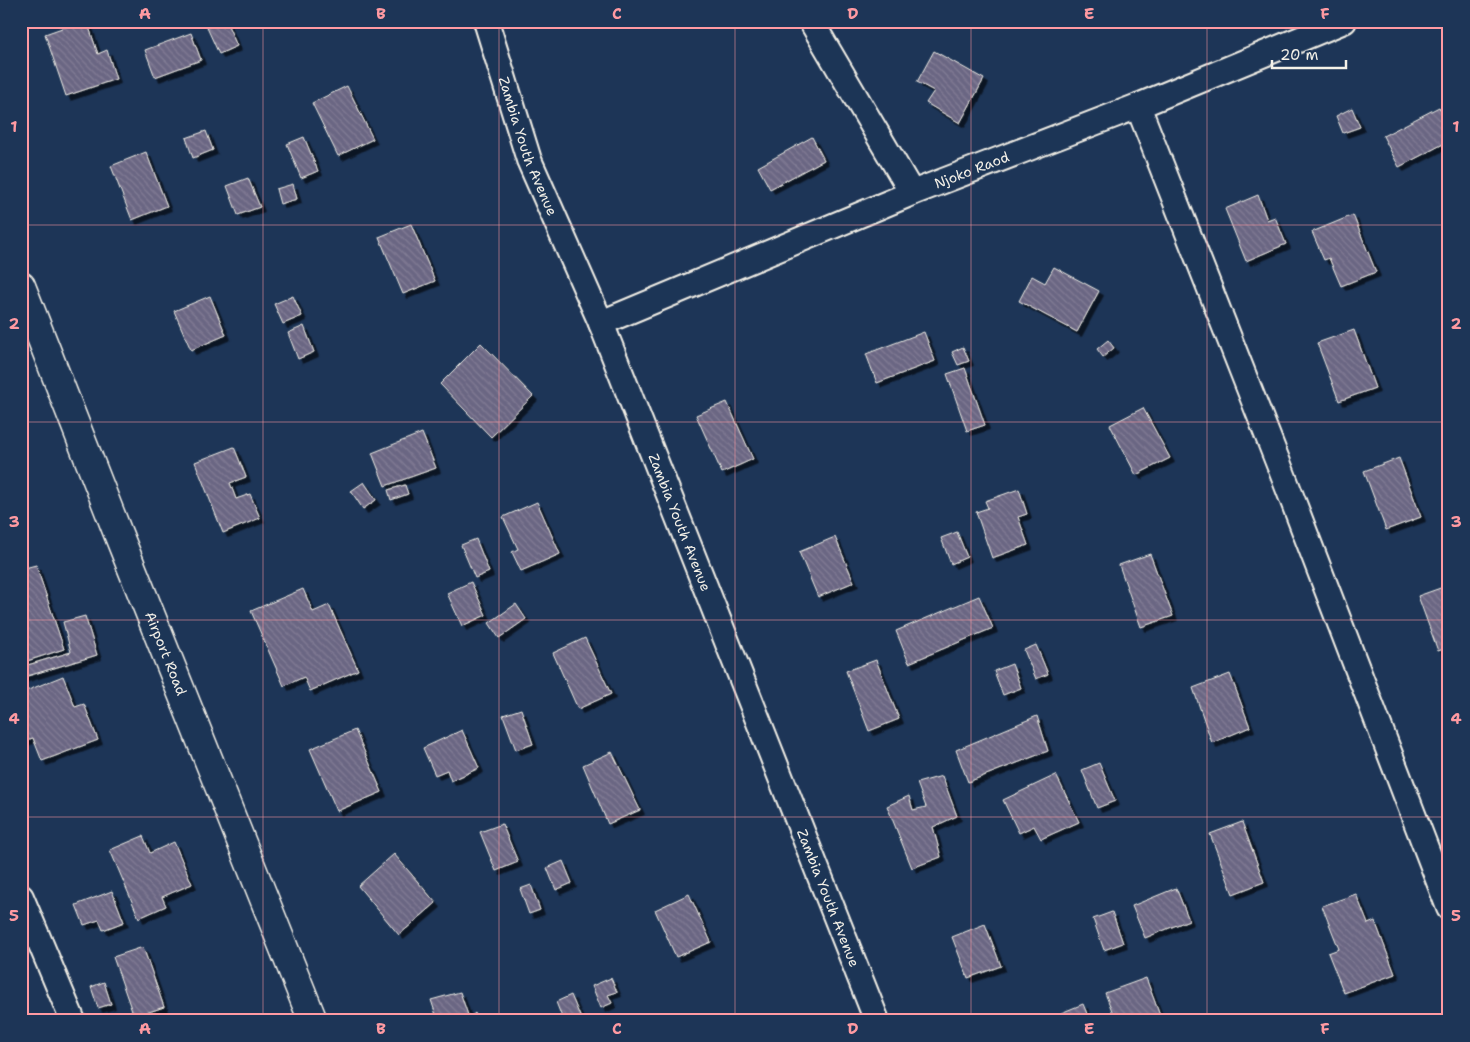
<svg xmlns="http://www.w3.org/2000/svg" width="1470" height="1042" viewBox="0 0 1470 1042" font-family="'Shantell Sans',sans-serif">
<style>
.building{fill:url(#building-back-hatch);stroke:#f4f1e8;filter:url(#shadow)}
.lines{fill:none;stroke-linecap:round;stroke-linejoin:round}
.street-casing{stroke:#f4f1e8;stroke-width:28}
.secondary-casing{stroke:#f4f1e8;stroke-width:31}
.street{stroke:#1d3557;stroke-width:24}
.secondary{stroke:#1d3557;stroke-width:28}
.grid{fill:none;stroke:#ff9aa2;stroke-width:1;stroke-opacity:0.55}
.labels{text-anchor:middle;dominant-baseline:central;stroke-width:4;stroke-linejoin:round;paint-order:stroke}
.street-label{font-size:14px;fill:#f4f1e8;stroke:#1d3557}
.neatline{fill:none;stroke:#ff9aa2;stroke-width:2}
.grid-label{font-size:16px;text-anchor:middle;font-weight:bold;fill:#ff9aa2}
</style>
<defs>
<pattern id="building-back-hatch" width="6" height="6" patternUnits="userSpaceOnUse" patternTransform="scale(1.25)"><rect width="6" height="6" fill="#6b6683"/><path d="M-1 5l2 2M0 0l6 6M5-1l2 2" fill="none" stroke="#817c95"/></pattern>
<filter id="shadow"><feDropShadow dx="4.5" dy="4.5" stdDeviation="0" flood-color="#0009"/></filter>
</defs>
<rect width="100%" height="100%" fill="#1d3557"/>
<filter id="ink" filterUnits="userSpaceOnUse"><feTurbulence type="fractalNoise" baseFrequency=".02" numOctaves="2"/><feDisplacementMap in="SourceGraphic" scale="10" xChannelSelector="R" yChannelSelector="G"/><feConvolveMatrix kernelMatrix="1 2 1 2 8 2 1 2 1" color-interpolation-filters="sRGB"/></filter>
<g filter="url(#ink)">
<path class="building" d="M82,21h5l11,33 9,-4 9,29 -50,17 -21,-62z
M204,21h22l11,25 -18,8z
M191,33l10,27 -46,17 -10,-27z
M934,51l50,28 -24,44 -34,-20 8,-12 -17,-9z
M347,86l26,53 -35,17 -26,-53z
M1439,107l10,18v16l-50,26 -16,-31z
M1352,108l8,19 -17,6 -7,-17z
M206,131l7,19 -20,8 -7,-20z
M304,137l14,34 -17,7 -14,-34z
M812,137l12,23 -54,29 -12,-22z
M146,152l21,54 -35,14 -21,-54z
M248,178l12,29 -22,8 -11,-29z
M293,184l4,15 -17,5 -4,-15z
M1258,195l9,25 8,-3 11,27 -40,17 -21,-52z
M1353,215l23,57 -35,14 -12,-28 -5,2 -12,-28z
M411,224l24,57 -32,13 -24,-57z
M1054,267l45,24 -22,41 -58,-31 13,-25 13,7z
M210,296l16,39 -35,15 -17,-39z
M293,296l9,20 -19,8 -9,-20z
M304,326l10,26 -16,7 -10,-26z
M1354,330l21,58 -36,13 -22,-58z
M924,332l11,29 -58,22 -11,-29z
M1108,340l6,8 -11,9 -6,-8z
M481,343l52,53 -42,41 -51,-53z
M963,347l6,14 -11,4 -6,-13z
M965,368l20,57 -18,6 -20,-57z
M727,402l26,57 -31,14 -26,-58z
M1143,408l27,50 -34,17 -26,-50z
M422,433l14,35 -51,18 -13,-33z
M234,447l12,30 -16,6 6,16 14,-5 10,24 -37,15 -28,-71z
M1399,458l22,59 -35,13 -22,-59z
M364,482l12,18 -13,9 -12,-18z
M405,485l3,9 -17,6 -3,-10z
M1019,489l8,25 -9,3 10,28 -36,13 -16,-46 12,-4 -3,-7z
M537,502l23,52 -39,17 -9,-19 6,-3 -15,-32z
M957,532l10,25 -16,7 -10,-26z
M835,537l19,45 -36,15 -19,-45z
M476,539l13,33 -14,6 -14,-33z
M1150,554l23,62 -32,11 -22,-62z
M36,565l28,84 -43,14v-94z
M471,582l15,33 -24,11 -15,-33z
M1449,585v62l-11,4 -20,-55z
M303,589l10,23 16,-7 29,65 -48,21 -6,-14 -20,9 -33,-75z
M979,596l14,32 -84,35 -13,-32z
M516,604l10,15 -27,19 -10,-15z
M85,616l12,39 -76,23v-11l50,-15 -8,-30z
M585,638l26,56 -33,15 -25,-56z
M1036,645l12,29 -12,5 -12,-29z
M876,660l23,59 -30,12 -23,-60z
M1012,664l9,24 -18,7 -9,-24z
M1230,674l20,53 -38,16 -19,-55z
M63,676l12,31 9,-3 14,36 -56,21 -9,-23 -10,3 -2,-3v-45z
M521,709l12,35 -17,6 -13,-35z
M1037,716l11,35 -80,31 -12,-32z
M355,730l27,62 -45,19 -27,-62z
M462,730l17,38 -28,13 -4,-11 -12,5 -12,-27z
M612,752l28,58 -32,14 -25,-59z
M1099,763l16,38 -18,7 -15,-38z
M1056,775l23,47 -38,17 -7,-13 -15,7 -16,-33z
M942,776l15,40 -24,11 8,30 -29,11 -25,-62 22,-10 4,14 13,-3 -9,-24z
M1242,822l22,60 -31,12 -23,-60z
M502,824l16,38 -22,9 -16,-39z
M143,836l7,17 24,-11 18,42 -30,13 4,9 -27,12 -29,-68z
M394,854l42,49 -37,32 -41,-49z
M563,861l9,22 -16,7 -9,-22z
M531,885l9,25 -11,4 -9,-25z
M1176,888l13,32 -44,18 -13,-32z
M112,891l12,31 -21,8 -4,-10 -15,5 -8,-20z
M689,894l22,48 -35,15 -21,-47z
M1356,894l12,30 7,-3 20,53 -51,19 -16,-40 11,-4 -17,-43z
M1112,912l11,31 -19,7 -11,-31z
M985,924l16,42 -33,12 -16,-41z
M143,947l21,60 -30,10 -21,-60z
M611,978l6,14 -9,3 4,8 -11,5 -9,-22z
M1146,978l16,43h-46l-11,-28z
M104,982l7,22 -13,4 -7,-21z
M460,992l9,26 6,-5 3,8h-40l-7,-21z
M571,995l11,26h-11l-2,-3 -6,2 -7,-18z
M1083,1004l7,17h-26l-3,-8z"/>
<g class="lines">
<g class="street-casing">
<g id="street">
<path id="s1" d="M486,21l43,139 72,163 276,698"/>
<path d="M811,21l101,172"/>
<path d="M1138,106l145,369 166,433"/>
<path id="s2" d="M601,323l311,-130 226,-87 206,-85"/>
<path d="M21,897l52,124"/>
</g>
</g>
<g class="secondary-casing">
<g id="secondary">
<path id="s3" d="M21,286l96,245 196,490"/>
</g>
</g>
<use href="#street" class="street"/>
<use href="#secondary" class="secondary"/>
</g>
</g>
<path class="grid" d="M263,21v1000M499,21v1000M735,21v1000M971,21v1000M1207,21v1000M21,225h1428M21,422h1428M21,620h1428M21,817h1428"/>
<g class="labels">
<g class="street-label">
<text stroke="none"><textPath href="#s1" startOffset="132">Zambia Youth Avenue</textPath></text>
<text stroke="none"><textPath href="#s2" startOffset="401">Njoko Raod</textPath></text>
<text stroke="none"><textPath href="#s1" startOffset="538">Zambia Youth Avenue</textPath></text>
<text stroke="none"><textPath href="#s3" startOffset="395">Airport Road</textPath></text>
<text stroke="none"><textPath href="#s1" startOffset="942">Zambia Youth Avenue</textPath></text>
</g>
</g>
<rect width="1470" height="1042" fill="none" stroke="#1d3557" stroke-width="55"/>
<path d="M1272 60v8h74v-8" fill="none" stroke="#f4f1e8" stroke-width="2.5"/>
<text x="1280" y="60" font-size="15" fill="#f4f1e8" stroke="#1d3557" stroke-width="4" paint-order="stroke">20 m</text>
<rect x="28" y="28" width="1414" height="986" class="neatline"/>
<g class="grid-label">
<text x="145" y="19">A</text>
<text x="381" y="19">B</text>
<text x="617" y="19">C</text>
<text x="853" y="19">D</text>
<text x="1089" y="19">E</text>
<text x="1325" y="19">F</text>
<text x="14" y="132">1</text>
<text x="1456" y="132">1</text>
<text x="14" y="329">2</text>
<text x="1456" y="329">2</text>
<text x="14" y="527">3</text>
<text x="1456" y="527">3</text>
<text x="14" y="724">4</text>
<text x="1456" y="724">4</text>
<text x="14" y="921">5</text>
<text x="1456" y="921">5</text>
<text x="145" y="1034">A</text>
<text x="381" y="1034">B</text>
<text x="617" y="1034">C</text>
<text x="853" y="1034">D</text>
<text x="1089" y="1034">E</text>
<text x="1325" y="1034">F</text>
</g>
</svg>
